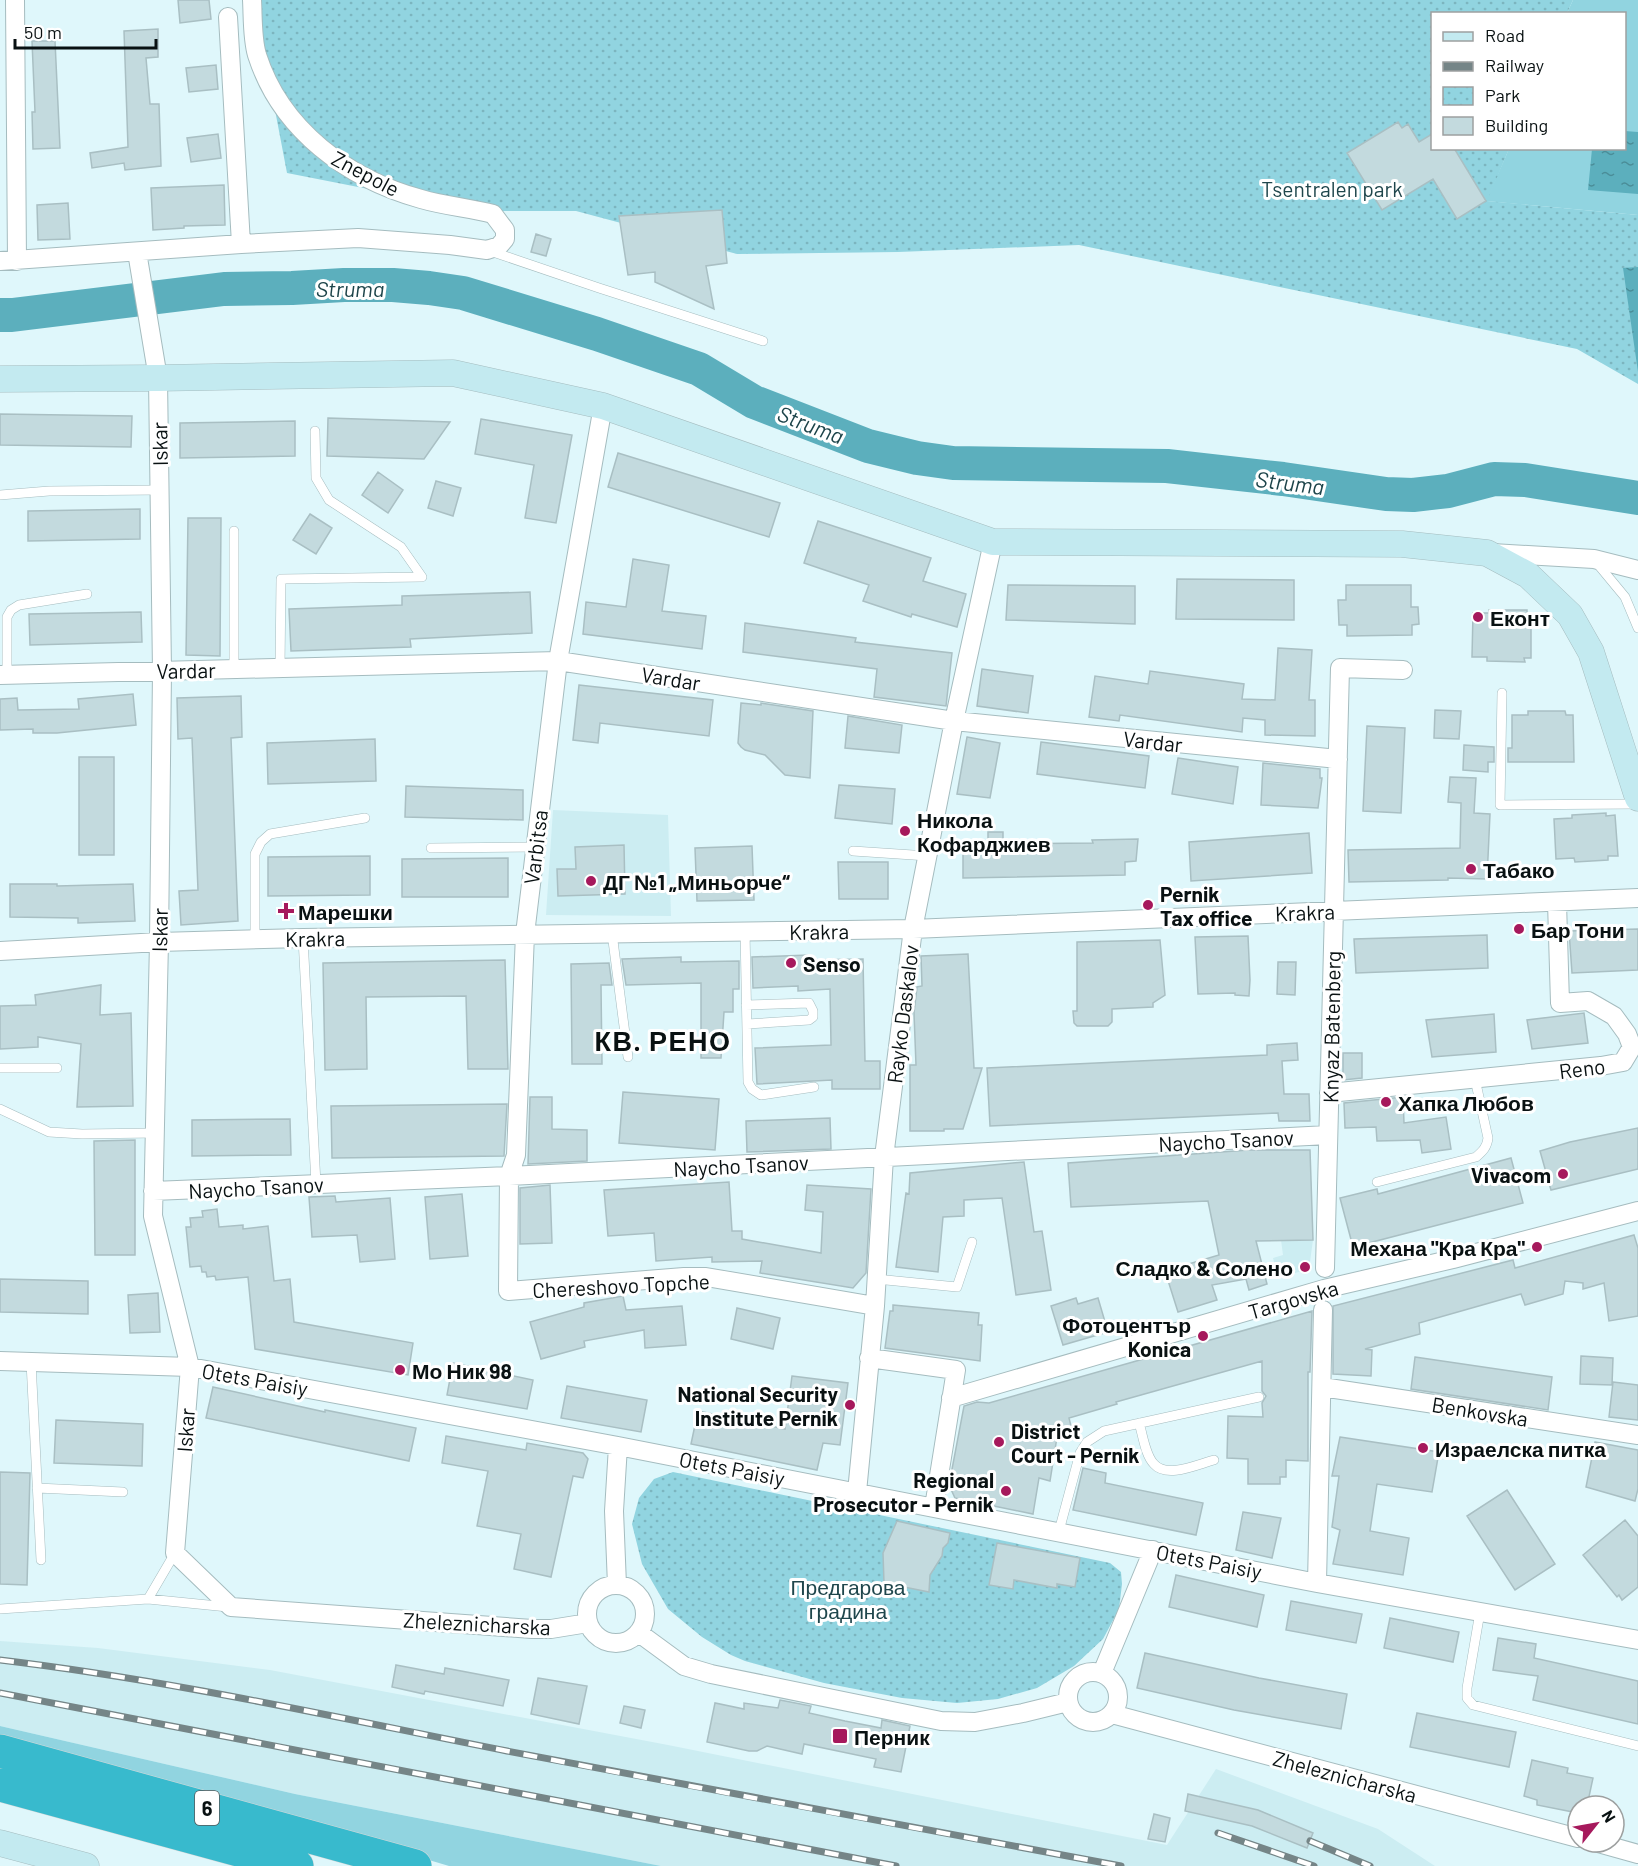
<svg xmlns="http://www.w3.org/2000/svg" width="1638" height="1866" viewBox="0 0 1638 1866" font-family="Barlow,sans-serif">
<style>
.built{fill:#ccedf2}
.grass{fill:#91d4e0}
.park{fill:url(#park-dots)}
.water{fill:url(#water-ripples)}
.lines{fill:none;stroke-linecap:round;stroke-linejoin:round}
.river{stroke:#5cafbd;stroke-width:34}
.building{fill:#c3dade;stroke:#a9bfc3;stroke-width:1.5}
.lane-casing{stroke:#a5bcbf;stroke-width:10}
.street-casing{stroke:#a5bcbf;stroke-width:20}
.secondary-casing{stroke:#a5bcbf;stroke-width:27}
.highway-casing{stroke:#d8d9d9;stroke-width:34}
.lane{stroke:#fff;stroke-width:9}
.street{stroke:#fff;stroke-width:18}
.secondary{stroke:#c3eaf0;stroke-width:26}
.highway{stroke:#38bacd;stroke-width:33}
.rail-casing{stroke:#758587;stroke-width:7}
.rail{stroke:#fff;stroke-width:4.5;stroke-dasharray:14;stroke-linecap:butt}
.poi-dot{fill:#a6195c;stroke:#fff;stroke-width:2}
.labels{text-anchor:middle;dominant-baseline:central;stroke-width:6;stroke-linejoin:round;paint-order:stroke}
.shield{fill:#fff;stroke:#535859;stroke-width:1.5}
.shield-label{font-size:20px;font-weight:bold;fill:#091112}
.street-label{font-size:21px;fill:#091112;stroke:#fff}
.park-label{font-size:21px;fill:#1f464c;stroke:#fff}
.poi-label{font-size:21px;font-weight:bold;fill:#091112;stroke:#fff;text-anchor:start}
.water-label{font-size:22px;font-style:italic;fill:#1d444a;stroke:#fff}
.district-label{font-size:27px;font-weight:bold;letter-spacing:1.5px;fill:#091112;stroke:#fff}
</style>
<defs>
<pattern id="park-dots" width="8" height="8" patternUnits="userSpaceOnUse" patternTransform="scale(1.5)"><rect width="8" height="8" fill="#91d4e0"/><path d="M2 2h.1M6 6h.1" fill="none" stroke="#7cb5bf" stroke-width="1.8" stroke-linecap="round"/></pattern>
<pattern id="water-ripples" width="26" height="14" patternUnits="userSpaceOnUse" patternTransform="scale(1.5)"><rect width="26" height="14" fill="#5cafbd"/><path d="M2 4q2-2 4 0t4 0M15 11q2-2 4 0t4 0" fill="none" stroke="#4a8d98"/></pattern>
</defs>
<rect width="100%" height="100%" fill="#dff7fb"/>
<path class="built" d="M553,810l115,5 3,101 -125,-1z
M1281,1240h32l-4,29 -31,9 -5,-20 10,-3z
M0,1641l98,7 172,22 398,75 499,100 49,-76 162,60 57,37h-774l-366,-72 -295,-68z"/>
<path class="grass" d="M1573,0h65v215l-152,-14 23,-52 115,-1v-134l-57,-1z
M0,1726l295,68 366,72h-212l-117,-35 -332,-89z"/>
<path class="park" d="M260,0h1313l-6,13 -135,1v134l77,1 -22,52 151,14v169l-61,-35 -498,-104 -181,7 -161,2 -161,-43h-96l-193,-38 -24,-126z
M673,1472l437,91 11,9 1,12 -3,25 -16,30 -29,27 -37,22 -39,11 -41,4 -55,-5 -78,-15 -79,-22 -14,-6 -29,-18 -34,-28 -26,-45 -10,-40 7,-26 15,-19z"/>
<path class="water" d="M1625,131l13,1v62l-50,-4 4,-41 32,-1z
M1638,267v105l-15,-104z"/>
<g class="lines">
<path class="river" d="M0,315h12l212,-26 68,-1 52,-3h49l36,3 34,5 134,41 102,35 55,33 114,44 49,12 36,5 214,3 116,13 103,15 27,1 35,-4 46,-12 31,1 113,18"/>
</g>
<path class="building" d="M178,0h31l2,19 -31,4z
M158,29v28l-12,1 4,46h9l2,62 -36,4 -1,-7 -32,5 -2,-15 38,-6 -4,-116z
M32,41h23l5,107 -27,1 -1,-37h3z
M216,65l2,24 -29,3 -3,-24z
M1398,122l4,6 6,-4 11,18 13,-8v14h22l32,53 -29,18 -24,-40 -51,31 -35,-57z
M218,134l3,24 -30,4 -4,-24z
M224,185l1,40 -41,1v2l-31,2 -2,-42z
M68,203l2,36 -32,1 -1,-35z
M722,210l5,53 -21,3 8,43 -59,-27v-10l-27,3 -9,-59z
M536,234l15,5 -5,17 -15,-4z
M0,414l132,2 -1,31 -131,-2z
M328,418l122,4 -26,37 -97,-3z
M481,419l91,16 -16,88 -31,-5 9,-53 -59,-11z
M295,421v35l-115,2v-35z
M618,453l162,50 -11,34 -161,-50z
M378,472l25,18 -15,23 -26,-18z
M436,481l25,7 -8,28 -25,-8z
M140,509v30l-112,2v-30z
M310,514l22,14 -16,26 -23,-14z
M188,518h33l-1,138 -34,-1z
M818,521l113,37 -8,23 43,13 -9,33 -45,-13 -1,3 -48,-16 6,-16 -65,-22z
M633,559l36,6 -7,46 44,5 -4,33 -119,-15 3,-32 40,5z
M1177,579l117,1v40l-118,-1z
M1008,585l127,1v38l-129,-4z
M1346,585h65v22h7l1,17 -7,1v10l-65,1v-11h-8l-1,-25h8z
M530,592l2,41 -122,6 1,8 -120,4 -2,-42 113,-4v-9z
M1489,610h38v4h4v44h-7l1,4 -38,-1v-4h-15l1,-44h16z
M141,612l1,30 -112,3 -1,-31z
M745,623l111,15 -1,4 97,11 -6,53 -72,-9 3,-28 -134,-17z
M1278,648l34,2 -3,50h6v36l-50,-1v-15l-22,-2 -1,14 -122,-17 -1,6 -30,-4 6,-41 53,8 2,-13 94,13 -2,15 33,1z
M982,669l51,7 -5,37 -51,-7z
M579,685l134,15 -4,36 -109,-13 -2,20 -25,-3z
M133,694l3,31 -79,8h-24v-4l-33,1v-31l17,-1 1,12 61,-1 -1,-10z
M241,696l1,41 -11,1 7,183 -57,4 -2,-34 19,-1 -6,-152 -14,1 -1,-41z
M741,703l20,2v-2l52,8 -3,67 -25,-3 -20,-20 -20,-5 -4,-3 -3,-4z
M1435,710l26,1 -2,28 -25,-1z
M1528,711h37l1,4h7l1,47h-66v-14h4v-33h16z
M848,716l54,9 -3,28 -54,-5z
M1367,726l38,2 -4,85 -38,-2z
M967,737l33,6 -10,55 -33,-4z
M375,739l1,42 -108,3 -1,-41z
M1041,742l108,14 -4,32 -108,-14z
M1464,745l30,2v15h-6v10l-25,-2z
M79,757h35v98h-35z
M1178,758l60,9 -5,37 -61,-10z
M1263,763l57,6v9h2l-4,30 -57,-3z
M1450,777l26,1 -2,35 16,1 -3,65 -39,-1v2l-99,2 -1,-32 112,-2 1,-45 -13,-1z
M839,785l56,4 -3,35 -57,-6z
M406,786l117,4v30l-118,-3z
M1606,813v3l9,-1 3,41h-10v4l-33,2 -1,-4 -18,1 -2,-40 18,-1v-3z
M988,832h15v12l90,-1 -1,-3 46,-1 -2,22 -11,1v13l-162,3v-35h25z
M1309,833l3,40 -121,8 -2,-39z
M624,845l1,49 -67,2 -1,-27h19l-1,-22z
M752,846l2,54 -57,1 -2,-53z
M370,856v39l-102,1v-39z
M508,858v39h-106v-38z
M838,862h50v37h-49z
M10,884h47v2l76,-2 2,37 -57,2v-5l-68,-1z
M1638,929v41l-66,3 -3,-42z
M1487,935l1,33 -132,5 -2,-34z
M1248,936l2,44 -1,16 -14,-1v-2l-37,1 -3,-57z
M1160,940l5,55 -12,8v4l-41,2v13l-4,4h-31l-3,-3 -1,-12h4v-69z
M968,954l6,114h8l-19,61h-19v2h-34v-66h6l-2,-52 3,-26 5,-1 -1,-30z
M809,955v5l54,-1 2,102h15v28h-48v-9l-75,4 -2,-36 76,-3 -1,-56 -32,2v-5l-45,2 -1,-31z
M681,957v5l58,-1v28h-6v23h-9l-3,46h-20v-75l-75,2 -4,-26z
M505,960l3,109h-40l-2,-73 -100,1 1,72 -42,1 -2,-107z
M1278,962h18l-1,33 -18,-1z
M609,963l3,22h-11l1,79h-30l-1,-100z
M101,985l-1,30 31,-2 2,93 -56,1 4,-63 -43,-7v10l-38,2v-43l36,-1 -1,-10z
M1584,1013l4,30 -56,6 -5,-29z
M1494,1014l2,38 -64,5 -6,-37z
M1297,1043l1,17 -16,1 2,33h25l1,27h-31l-1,-8 -288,13 -3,-58 280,-13v-10z
M1343,1053h19v25l-19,2z
M623,1092l96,7 -4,51 -96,-7z
M530,1097h22v32l35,1v31l-59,3z
M1403,1097l1,26 42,-6 5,32 -29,4 -2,-13 -43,1 -1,-14 -31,1 -1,-25z
M507,1104l-3,52 -172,2 -1,-52z
M830,1118l1,31 -84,3 -1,-31z
M290,1119l1,36 -99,1v-36z
M1638,1128v41l-87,21 -11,-39 30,-9z
M135,1140v115h-40l-1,-114z
M1249,1150h61l3,90 -57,1 11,43 -18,6 -3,-11 -34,6 5,15 -39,12 -13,-41 54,-16 -11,-54 -137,6 -3,-44z
M1511,1158l12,45 -170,44 -13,-49 37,-9 1,5z
M1024,1162l10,70 8,-1 9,59 -35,5 -14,-97 -38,2v16l-21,1 -5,55 -42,-5 10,-74 3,1 1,-21z
M729,1182l3,49h10v8l79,14 2,-41 -18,-2 2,-25 64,4 -5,84 -13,15 -93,-15 2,-12 -50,1v-5l-56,4 -2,-28 -46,3 -4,-46z
M550,1185l2,58 -32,1v-56z
M462,1194l6,62 -38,3 -5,-62z
M335,1196l1,6 54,-4 5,61 -35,3 -3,-27 -45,2 -3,-40z
M217,1209l2,18 24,-2v4l25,-3 6,55 16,-2 4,43 119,21 -5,32 -153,-26 -7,-72 -32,3 -1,-4 -8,1 -1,-5h-4l-1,-6 -11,1 -4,-40h5l-1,-9 13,-1 -1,-6z
M1634,1235l4,13v68l-29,5 -5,-38 -21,6v-6l-18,-2 -2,13 -38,11 -4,-11 -102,29 1,11 -55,15 7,1 -1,26 -38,-2v-68l180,-46 2,8z
M0,1279l88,2v33l-88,-2z
M158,1293l2,39 -30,1 -2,-38z
M623,1296l3,14 56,-4 4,39 -41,3 -1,-18 -60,11 1,6 -44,12 -11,-37 54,-15v-4z
M1076,1298l2,6 20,-6 10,34 -45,13 -12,-39z
M893,1305l86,8 -1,12h4l-2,36 -95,-13 5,-37h3z
M737,1308l43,10 -7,31 -42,-10z
M1312,1311l-2,61h-2v89l-22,-1v17h-6v7h-32v-25l-21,-1 1,-42 35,1 -1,-14 4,-7 -4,-5v-30l-146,41 1,2 -48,14 2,8 -13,5 -8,50 -11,-3 -6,36 -78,-16 -6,-13 15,-79 13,-4 12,1z
M1581,1356l32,2 -1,27 -32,-1z
M1415,1357l137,20 -4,33 -137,-21z
M453,1363l80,17 -6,29 -80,-14z
M792,1376l56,7 -8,62 -17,-2 -6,27 -126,-26 7,-33 87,18z
M1613,1382l25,3v35l-29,-3z
M567,1386l80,14 -6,32 -80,-14z
M213,1387l112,25v-2l91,18 -7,33 -203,-43z
M56,1420l87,4 -1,42 -88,-3z
M446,1436l80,14 1,-7 56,10 5,6 -5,19 -10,-2 -22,101 -37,-8 7,-35 -44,-8 11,-55 -46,-8z
M1340,1437l99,15 -7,40 -55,-8 -7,47 39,7 -6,37 -70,-11 7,-34 -8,-3 7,-51h-7z
M1595,1442l43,8v39l-3,12 -49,-14z
M1083,1468l23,5 -1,10 98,20 -7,32 -123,-25z
M0,1472l30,1 -3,112 -27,-1z
M1507,1490l48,74 -40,26 -48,-74z
M1243,1512l38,6 -9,40 -36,-8z
M1625,1520l13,16v51l-16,13 -3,-5 -2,2 -34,-42z
M897,1521l53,12 -2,10 -5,5 -1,8 -12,19 -1,17 -45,-9 -1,-30z
M997,1543l83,15 -5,29 -18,-3v4l-43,-8 -1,9 -24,-4z
M1176,1575l88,20 -7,32 -88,-20z
M1291,1601l71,13 -6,29 -70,-13z
M1390,1618l69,14 -6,30 -69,-14z
M1498,1638l38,6 -2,14 104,23v43l-105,-24 5,-24 -45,-6z
M1145,1653l114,25 88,16 -6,35 -107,-19 -97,-22z
M396,1665l48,9 1,-6 64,12 -6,26 -78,-15 -1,3 -32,-7z
M538,1678l49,8 -8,38 -48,-10z
M780,1700l31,6 -2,7 36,8 36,7 1,-8 28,6 -9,46 -27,-5 2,-8 -72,-15 -2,10 -35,-8 -10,5h-8l-42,-9 8,-39 29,6v-6l34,5z
M624,1706l21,4 -4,18 -21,-5z
M1417,1713l99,19 -7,35 -99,-20z
M1532,1760l36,8 -1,5 26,5 -6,28h-9v7l-41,-8v-5l-13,-4z
M1188,1794l70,16 55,23 -6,15 -55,-22 -67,-15z
M1154,1814l16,4 -5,24 -17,-3z"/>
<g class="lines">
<g class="lane-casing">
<path id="lane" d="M490,251l109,37 164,53
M0,495l49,-4 110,-1
M1596,562l29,35 13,31
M280,668l1,-89 141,-2 -21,-30 -72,-47 -13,-22 -1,-47
M234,669v-138
M7,675v-58l4,-7 8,-5 68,-11
M1502,693l-2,112 138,-1
M431,848l104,-1
M853,851l75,5
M745,931l3,151 4,7 9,6 53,-8
M612,933l16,124
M303,938l13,246
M255,939v-85l6,-12 9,-8 95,-16
M746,1005l63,-2 4,8v6l-4,3 -62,4
M0,1068h57
M0,1109l49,23 33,2 73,-1
M1377,1182l99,-25c7,-6 11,-10 12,-19l-13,-59
M876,1279l81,8 15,-45
M31,1362l10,198
M1139,1423c4,12 6,32 15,41 13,15 44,0 60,-4
M37,1488l86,4
M1059,1531l21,-78 7,-11 17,-11 155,-34
M148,1599l27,-46
M0,1609l148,-10 80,8
M1480,1612l-13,76v10l6,7 165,41"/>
</g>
<g class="street-casing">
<path id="street" d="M15,0l2,261
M228,17l13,227
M137,252l21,126 4,293 -3,271 -6,274 37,151 -15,186 56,54 301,22h19l37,-6
M0,261l241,-17 117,-6 92,7 37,5 12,-4 6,-7v-9l-12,-16c-23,-6 -48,-8 -72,-15 -73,-20 -140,-69 -164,-144 -5,-17 -4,-38 -5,-55
M603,406l-45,255 -33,273 -9,221 -7,21 -1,115 176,-14h22l169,29
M1492,553l102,6 44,11
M0,675l558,-14 396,60 384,38
M0,951l159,-9 144,-4 610,-9 725,-31
M1329,1093l272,-27 22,-4 9,-15 -5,-13 -13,-18 -26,-15 -28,2 -3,-101
M153,1191l356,-15 819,-41
M1325,1268l15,-600 63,2
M869,1358l87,12 -22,137
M0,1361l190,6 428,79 699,137 321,57
M1322,1387l316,48
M951,1398l373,-109 129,-30 185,-48
M857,1492l18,-186 9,-149 29,-228 41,-208 39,-179
M1317,1583l6,-273
M587 1614a29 29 0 1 1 58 0a29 29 0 1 1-58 0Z
M617,1585l-3,-74 4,-65
M639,1633l45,33 27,8 230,47 34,1 48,-9 45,-11
M1068 1697a25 25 0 1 1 50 0a25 25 0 1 1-50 0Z
M1102,1673l51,-123
M1112,1714l466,124
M1595,1842l43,12"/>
</g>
<g class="secondary-casing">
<path id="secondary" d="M0,379l158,-1 295,-5 150,33 390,136 409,2 85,9 41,22 42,40 21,37 47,146
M0,1843l86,23"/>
</g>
<g class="highway-casing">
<path id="highway" d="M0,1751l415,115
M0,1785l297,81"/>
</g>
<use href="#lane" class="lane"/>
<use href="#street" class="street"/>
<use href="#secondary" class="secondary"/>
<use href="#highway" class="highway"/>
<g class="rail-casing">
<path id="rail" d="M0,1660c170,20 339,58 507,91 205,40 410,77 614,115
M0,1693l896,173
M1218,1833l96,33
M1310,1841l60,25"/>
</g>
<use href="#rail" class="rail"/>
</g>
<g class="poi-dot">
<circle cx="1478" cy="617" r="6"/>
<circle cx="905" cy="831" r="6"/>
<circle cx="1471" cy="869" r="6"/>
<circle cx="591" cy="881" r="6"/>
<circle cx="1148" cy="905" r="6"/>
<path d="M283 902h6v6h6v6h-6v6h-6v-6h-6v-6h6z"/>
<circle cx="1519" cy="929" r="6"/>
<circle cx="791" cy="963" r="6"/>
<circle cx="1386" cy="1102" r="6"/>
<circle cx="1563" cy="1174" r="6"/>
<circle cx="1537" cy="1247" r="6"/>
<circle cx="1305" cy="1267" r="6"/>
<circle cx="1203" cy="1336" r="6"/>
<circle cx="400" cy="1370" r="6"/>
<circle cx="850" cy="1405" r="6"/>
<circle cx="999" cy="1442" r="6"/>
<circle cx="1423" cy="1448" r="6"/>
<circle cx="1006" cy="1491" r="6"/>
<rect x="832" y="1728" width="16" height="16" rx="3"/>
</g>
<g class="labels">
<rect class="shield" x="195" y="1791" width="24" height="34" rx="4.5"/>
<g class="shield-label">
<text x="207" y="1808">6</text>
</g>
<g class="street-label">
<text transform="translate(366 173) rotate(28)">Znepole</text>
<text transform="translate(159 444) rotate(-91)">Iskar</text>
<text transform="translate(186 670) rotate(-1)">Vardar</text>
<text transform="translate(671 678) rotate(9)">Vardar</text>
<text transform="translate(1153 741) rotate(6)">Vardar</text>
<text transform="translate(535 847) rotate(-83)">Varbitsa</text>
<text transform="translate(1305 912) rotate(-2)">Krakra</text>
<text transform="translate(159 930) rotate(-89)">Iskar</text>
<text transform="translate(819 931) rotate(-1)">Krakra</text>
<text transform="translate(315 938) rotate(-1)">Krakra</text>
<text transform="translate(902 1014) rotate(-83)">Rayko Daskalov</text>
<text transform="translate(1331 1027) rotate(-89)">Knyaz Batenberg</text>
<text transform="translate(1582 1068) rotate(-7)">Reno</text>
<text transform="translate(1226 1140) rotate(-3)">Naycho Tsanov</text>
<text transform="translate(741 1165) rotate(-3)">Naycho Tsanov</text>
<text transform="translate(256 1187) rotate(-3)">Naycho Tsanov</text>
<text transform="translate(621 1285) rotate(-3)">Chereshovo Topche</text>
<text transform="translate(1293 1299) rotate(-16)">Targovska</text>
<text transform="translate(255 1379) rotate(10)">Otets Paisiy</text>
<text transform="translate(1480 1411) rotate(9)">Benkovska</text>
<text transform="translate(185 1430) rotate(-86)">Iskar</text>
<text transform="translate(732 1468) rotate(11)">Otets Paisiy</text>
<text transform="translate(1209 1561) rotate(11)">Otets Paisiy</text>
<text transform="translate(477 1623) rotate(3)">Zheleznicharska</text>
<text transform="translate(1345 1776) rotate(15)">Zheleznicharska</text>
</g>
<g class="park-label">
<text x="1332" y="188">Tsentralen park</text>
<text x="848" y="1586">Предгарова<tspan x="848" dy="24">градина</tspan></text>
</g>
<g class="poi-label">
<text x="1490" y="617">Еконт</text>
<text x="917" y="819">Никола<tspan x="917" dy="24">Кофарджиев</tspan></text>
<text x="1483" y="869">Табако</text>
<text x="603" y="881">ДГ №1 „Миньорче“</text>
<text x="1160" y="893">Pernik<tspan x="1160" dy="24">Tax office</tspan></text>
<text x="298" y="911">Марешки</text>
<text x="1531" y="929">Бар Тони</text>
<text x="803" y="963">Senso</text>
<text x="1398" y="1102">Хапка Любов</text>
<text x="1551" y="1174" text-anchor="end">Vivacom</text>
<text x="1525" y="1247" text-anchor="end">Механа "Кра Кра"</text>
<text x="1293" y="1267" text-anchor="end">Сладко &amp; Солено</text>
<text x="1191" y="1324" text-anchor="end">Фотоцентър<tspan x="1191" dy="24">Konica</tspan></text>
<text x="412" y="1370">Мо Ник 98</text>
<text x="838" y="1393" text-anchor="end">National Security<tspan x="838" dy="24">Institute Pernik</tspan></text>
<text x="1011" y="1430">District<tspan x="1011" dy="24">Court - Pernik</tspan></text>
<text x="1435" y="1448">Израелска питка</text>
<text x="994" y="1479" text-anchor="end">Regional<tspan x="994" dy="24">Prosecutor - Pernik</tspan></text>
<text x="854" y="1736">Перник</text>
</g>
<g class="water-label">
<text x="350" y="288">Struma</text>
<text transform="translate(811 424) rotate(21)">Struma</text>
<text transform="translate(1290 482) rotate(7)">Struma</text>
</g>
<g class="district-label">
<text x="663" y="1040">КВ. РЕНО</text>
</g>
</g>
<rect x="1431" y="12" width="195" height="138" fill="#ffffff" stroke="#9da0a0" stroke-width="1.5"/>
<rect x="1443" y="32" width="30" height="9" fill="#c3eaf0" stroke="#9da0a0" stroke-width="1.5"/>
<text x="1485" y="42" font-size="18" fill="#091112">Road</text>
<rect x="1443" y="62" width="30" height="9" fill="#758587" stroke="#9da0a0" stroke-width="1.5"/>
<text x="1485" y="72" font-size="18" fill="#091112">Railway</text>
<rect x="1443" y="87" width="30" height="18" fill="url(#park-dots)" stroke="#9da0a0" stroke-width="1.5"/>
<text x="1485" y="102" font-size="18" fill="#091112">Park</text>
<rect x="1443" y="117" width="30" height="18" fill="#c3dade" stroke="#9da0a0" stroke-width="1.5"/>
<text x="1485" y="132" font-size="18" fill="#091112">Building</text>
<g transform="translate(1596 1824) rotate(59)"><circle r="28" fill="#ffffff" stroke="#9da0a0" stroke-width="1.5"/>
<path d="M0-4.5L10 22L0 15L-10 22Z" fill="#a6195c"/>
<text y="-9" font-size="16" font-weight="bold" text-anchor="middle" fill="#091112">N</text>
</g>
<path d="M15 39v9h141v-9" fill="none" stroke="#091112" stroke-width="3"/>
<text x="24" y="39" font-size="18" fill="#091112" stroke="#ffffff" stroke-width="4.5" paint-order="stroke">50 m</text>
</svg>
